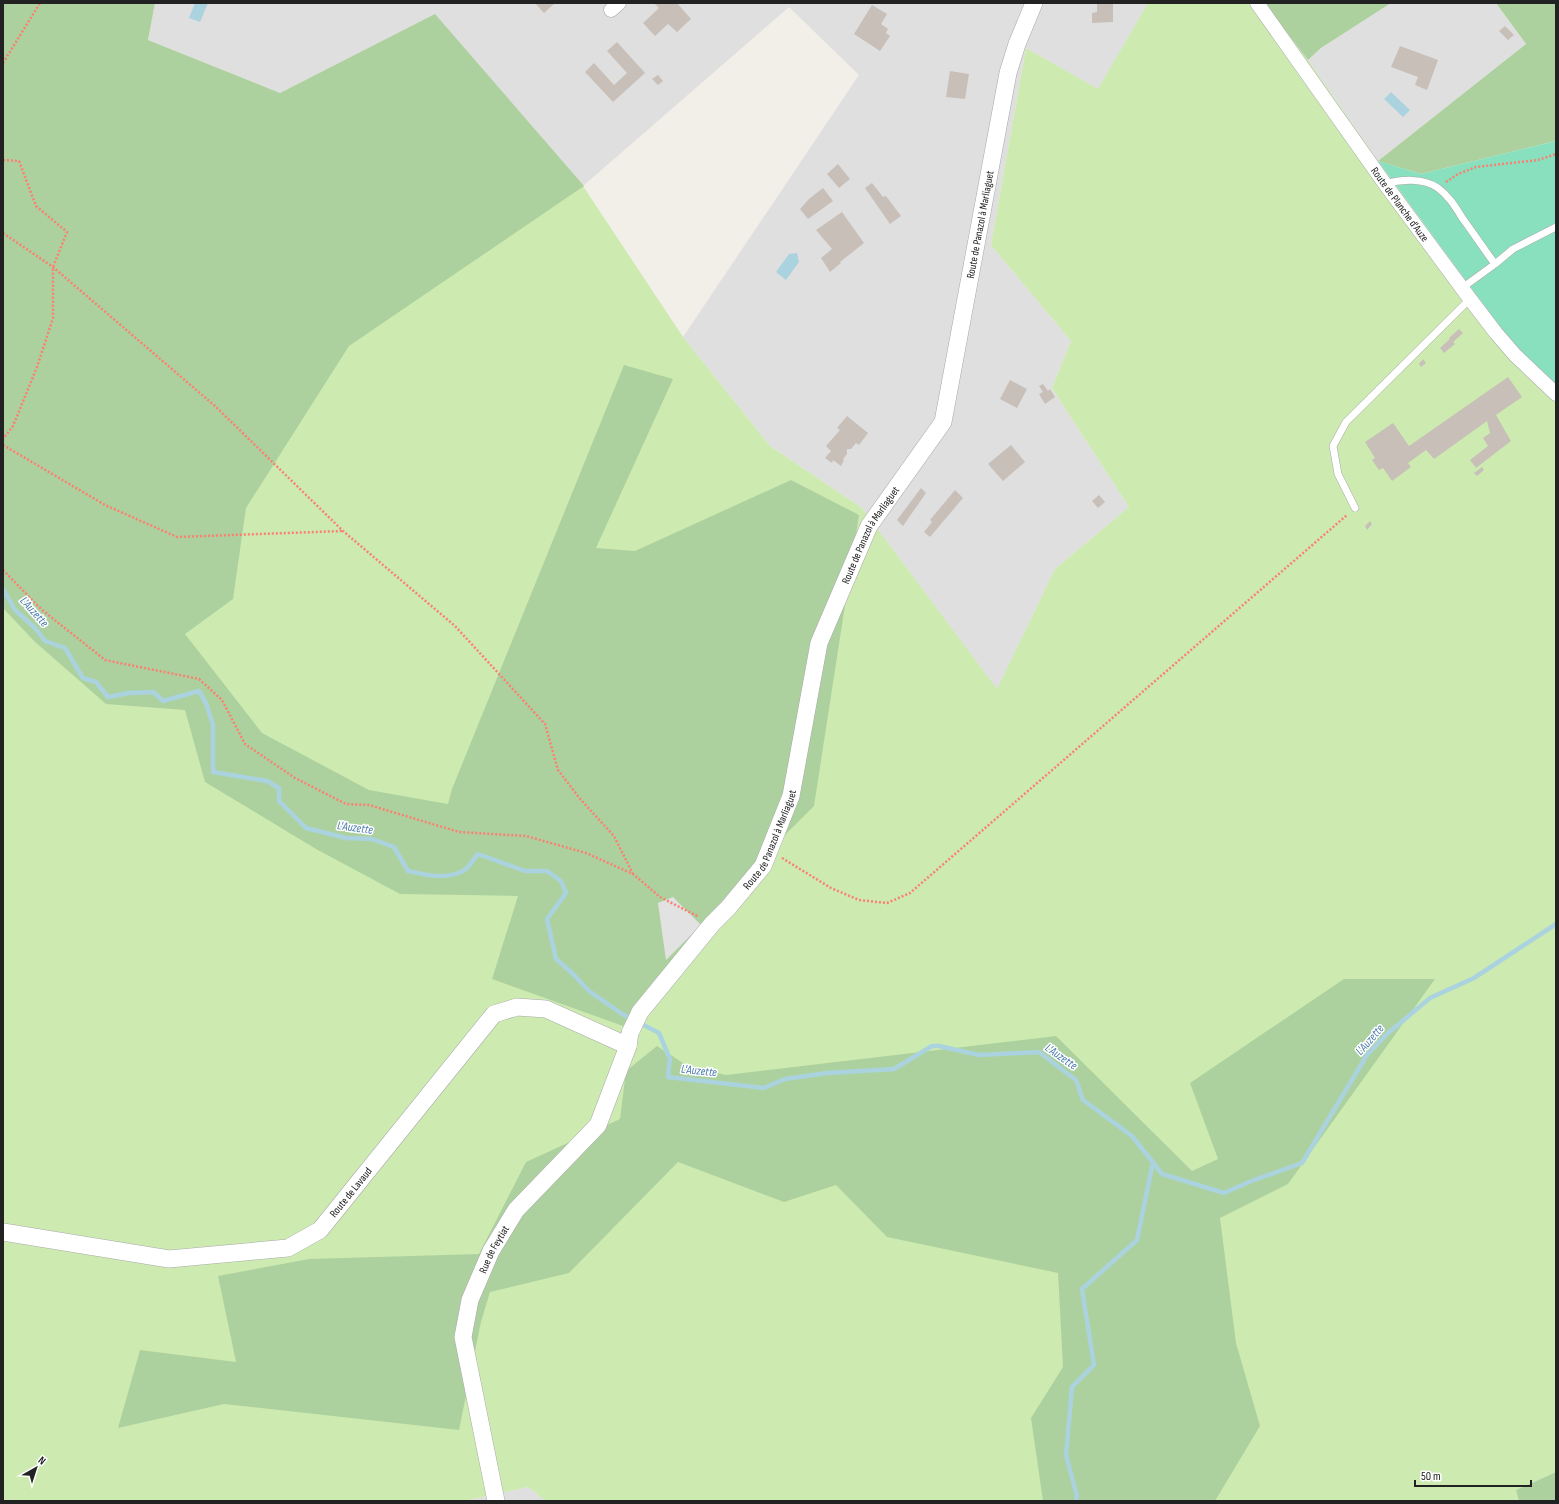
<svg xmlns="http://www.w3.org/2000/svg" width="1559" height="1504" viewBox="0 0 1559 1504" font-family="'Sofia Sans Condensed',sans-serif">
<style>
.residential{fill:#e0dfdf}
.grass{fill:#cdebb0}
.forest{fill:#add19e}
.pitch{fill:#88e0be}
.parking{fill:#e2e2e2}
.water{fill:#aad3df}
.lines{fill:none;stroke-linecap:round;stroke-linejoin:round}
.stream{stroke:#aad3df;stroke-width:4.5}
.building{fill:#c7bfb8}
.service-casing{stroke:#a9a9a9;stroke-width:8}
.minor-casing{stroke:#a9a9a9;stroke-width:15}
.tertiary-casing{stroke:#a9a9a9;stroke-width:18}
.path{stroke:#fa8072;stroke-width:2.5;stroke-dasharray:2 2;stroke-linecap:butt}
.service{stroke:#fff;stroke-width:7}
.minor{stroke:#fff;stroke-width:14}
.tertiary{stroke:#fff;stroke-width:17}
.labels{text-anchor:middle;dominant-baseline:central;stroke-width:3;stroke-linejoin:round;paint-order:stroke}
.street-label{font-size:11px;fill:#222;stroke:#fff}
.water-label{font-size:12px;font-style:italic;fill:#4a7aab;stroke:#fff}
</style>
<rect width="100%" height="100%" fill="#f2efe9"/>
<path class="residential" d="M155,3h993l-50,87 -72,-42 -35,197 80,96 -19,47 77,119 -74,62 -58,121 -135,-182 -92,-62 -87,-109 176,-262 -70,-68 -206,179 -148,-171 -155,78 -132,-53z
M1391,3h105l30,41 -148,117 -70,-101 13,-12z
M528,1487l18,14h-82z"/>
<path class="grass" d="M1148,3h116l44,57 70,101 132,180 46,43v1088l-40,18 3,11h-973l-18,-14 -64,14h-461v-995l161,-81 419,-239 100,151 87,109 92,62 135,181 58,-120 74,-62 -77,-119 19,-47 -80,-96 35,-197 72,41z"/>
<path class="forest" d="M3,3h152l-7,37 132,53 155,-79 149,172 -235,160 -103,162 -13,91 -48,35 77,99 107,57 79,14 4,-15 172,-424 49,14 -77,169 39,3 156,-71 68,35 -45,291 -57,57 -134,163 -131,-47 26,-83 -118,-2 -84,-45 -111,-67 -20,-72 -79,-6 -72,-63 -31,-33z
M1264,3h127l-70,45 -13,12z
M1496,3h60v138l-135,33 -43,-13 148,-117z
M1344,979h91l-147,205 -68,34 16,125 24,83 -45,75h-172l-12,-83 32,-51 -5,-94 -171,-36 -51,-52 -52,17 -106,-40 -109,111 -79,19 -9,30 -22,108 -235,-26 -106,24 22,-78 96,12 -18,-86 91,-17 170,-5 47,-92 94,-43 6,-48 31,-25 29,19 40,10 330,-39 136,135 26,-12 -28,-76z
M1556,1472v29h-37l-3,-11z"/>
<path class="pitch" d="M1556,141v243l-46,-43 -132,-180 43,13z"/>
<path class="parking" d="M673,897l28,28 -35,35 -8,-57z"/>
<path class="water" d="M195,3h13l-8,19 -11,-4z
M1391,92l19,18 -7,7 -19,-18z
M797,253l2,9 -13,18 -10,-8 13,-18z"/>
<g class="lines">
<path class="stream" d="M3,589l12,21 20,18 10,13 20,7 18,30 13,4 12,15 21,-4 24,-1 10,9 36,-10 7,12 7,22v47l54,9 12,7v13l27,27 40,10 26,1 22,8 14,24c18,4 41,10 58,-2 4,-4 8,-10 12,-15l47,17h22l14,10 5,12 -19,26 9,40 16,14 17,18 33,23 37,19 11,26 -2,18 96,11 21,-9 42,-6 67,-4 38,-23h7l40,9 60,-3 37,28 7,20 49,36 30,38 62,19 30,-13 48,-17 65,-108 20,-21 43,-36 44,-20 82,-54
M1076,1501l1,-5 -11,-41 6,-68 22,-22 -12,-76 55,-49 16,-78"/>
</g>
<path class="building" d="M535,3h20l-11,10z
M654,3h23l14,16 -14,13 -9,-8 -13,12 -12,-13 16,-15z
M1097,3h16v19l-21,1v-10l5,-1z
M872,5l15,9 -6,10 7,5 -2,4 4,3 -10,15 -26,-17z
M1505,26l9,9 -6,5 -9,-9z
M617,42l28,31 -32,29 -28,-30 9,-9 20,22 13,-12 -20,-22z
M1400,46l38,14 -11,30 -12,-5 3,-8 -27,-10z
M950,71l19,3 -4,25 -19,-2z
M658,75l5,6 -5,4 -6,-6z
M838,164l12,15 -11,9 -12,-14z
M872,183l11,14 3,-1 15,20 -11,8 -25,-36z
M823,188l10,13 -25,18 -8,-10 9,-10z
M842,212l22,31 -24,19 1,1 -11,9 -9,-14 11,-9 -16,-19z
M1459,329l4,4 -10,9 2,2 -11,9 -4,-5 10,-9 -1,-1z
M1423,359l3,4 -5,4 -2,-3z
M1508,377l14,20 -26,18 15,26 -35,27 -6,-8 18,-14 -5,-8 7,-5 -3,-12 -53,38 -8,-9 -18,13 3,4 -19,14 -9,-13 -4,2 -7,-10 3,-2 -10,-16 28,-19 16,23z
M1010,380l17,9 -10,19 -17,-9z
M1043,384l5,7 2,-2 5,8 -10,7 -6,-10 4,-2 -4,-6z
M847,416l21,17 -9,12 -3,-2 -5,6h-4v5l-4,5 1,1 -3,6 -8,-6 -1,3 -7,-5 6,-7 -5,-5 14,-16 -3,-2z
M1011,445l14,17 -22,19 -15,-17z
M1482,467l2,3 -7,6 -3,-3z
M921,488l5,5 -23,33 -6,-6z
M955,490l8,8 -33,39 -6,-5 8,-10 -2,-2z
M1099,495l6,7 -7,6 -6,-7z
M1370,521l2,3 -5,6 -2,-4z"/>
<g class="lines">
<g class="service-casing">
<path id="service" d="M1385,184c16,-5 39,-6 53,4 11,8 18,20 25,31 11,15 21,30 32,45l-33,24
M1495,264l18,-15 43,-22
M1355,508l-17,-34 -5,-28 13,-24 124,-123"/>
</g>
<g class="minor-casing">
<g id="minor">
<path id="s1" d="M1257,3l128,181 85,115 26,34 19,22 41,39"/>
<path d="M611,10l8,-7"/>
</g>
</g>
<g class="tertiary-casing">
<g id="tertiary">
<path id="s2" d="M3,1232l166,27 119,-11 32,-18 174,-216 23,-7 29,2 82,37"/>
<path id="s3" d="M496,1501l-33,-164 7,-37 21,-49 25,-41 82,-85 30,-79 2,-13 10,-21 72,-88 16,-16 35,-42 28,-70 28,-153 50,-117 74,-104 65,-349 9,-29 17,-41"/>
</g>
</g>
<path class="path" d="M3,63l37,-60
M3,160l16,1 17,45 31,26 -14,35v51l-16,49 -24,59 -10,13
M1446,182l12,-8 18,-7 62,-7 18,-6
M3,233l50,34 162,139 128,125 112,95 90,98 13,46 23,30 33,36 19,38
M3,445l102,60 72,32 166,-6
M3,570l38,39 64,51 94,19 23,21 23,44 50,34 51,26 23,1 90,27 67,4 60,17 47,21 27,23 39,20
M782,858l49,30 28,12 28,3 23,-10 437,-378"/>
<use href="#service" class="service"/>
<use href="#minor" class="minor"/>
<use href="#tertiary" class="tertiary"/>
</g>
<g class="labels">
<g class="street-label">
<text stroke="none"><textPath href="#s1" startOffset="247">Route de Planche d'Auze</textPath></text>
<text stroke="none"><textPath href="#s3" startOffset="1423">Route de Panazol à Marliaguet</textPath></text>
<text stroke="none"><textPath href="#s3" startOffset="1087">Route de Panazol à Marliaguet</textPath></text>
<text stroke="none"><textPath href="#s3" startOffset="763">Route de Panazol à Marliaguet</textPath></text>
<text stroke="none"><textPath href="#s2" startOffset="373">Route de Lavaud</textPath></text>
<text stroke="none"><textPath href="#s3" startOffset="261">Rue de Feytiat</textPath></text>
</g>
<g class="water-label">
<text transform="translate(34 612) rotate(48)">L'Auzette</text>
<text transform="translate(355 828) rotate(8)">L'Auzette</text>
<text transform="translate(1370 1040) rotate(-49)">L'Auzette</text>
<text transform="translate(1061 1057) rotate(35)">L'Auzette</text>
<text transform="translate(699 1071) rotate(6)">L'Auzette</text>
</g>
</g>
<rect width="1559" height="1504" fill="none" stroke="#222222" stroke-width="8"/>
<g transform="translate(36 1468) rotate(39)" stroke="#ffffff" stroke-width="3" paint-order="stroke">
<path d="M0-3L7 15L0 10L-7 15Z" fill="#222222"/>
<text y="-6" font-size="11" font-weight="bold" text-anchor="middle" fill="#222222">N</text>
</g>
<path d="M1415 1480v6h116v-6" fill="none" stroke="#222222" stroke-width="2"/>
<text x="1421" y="1480" font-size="12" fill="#222222" stroke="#ffffff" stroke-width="3" paint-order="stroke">50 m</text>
</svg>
